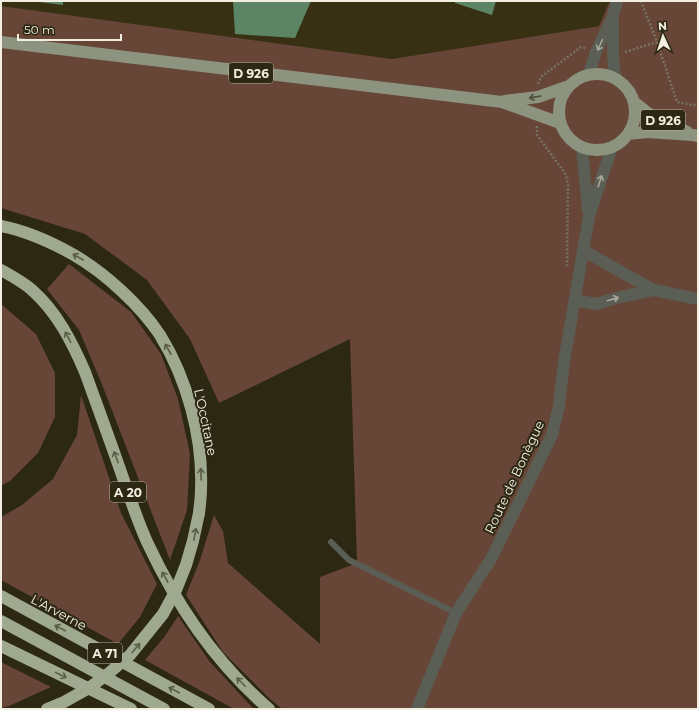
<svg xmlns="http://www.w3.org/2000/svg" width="699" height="710" viewBox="0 0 699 710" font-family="Montserrat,sans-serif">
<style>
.built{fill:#373013}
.green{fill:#674537}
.water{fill:#5c8565}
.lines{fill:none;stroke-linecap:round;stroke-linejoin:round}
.path{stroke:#787462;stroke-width:2.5;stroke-dasharray:2 2;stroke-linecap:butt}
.lane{stroke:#5b5e54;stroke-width:6}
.street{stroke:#5b5e54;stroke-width:12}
.primary{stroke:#8c947f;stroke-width:12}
.highway{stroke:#9fa990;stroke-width:12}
.highway-bridge{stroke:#9fa990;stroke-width:12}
.oneway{stroke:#a6a69b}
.oneway2{stroke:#4e4e39}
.oneway3{stroke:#5b5c45}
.labels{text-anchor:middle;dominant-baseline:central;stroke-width:4;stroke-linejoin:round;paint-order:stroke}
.shield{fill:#2d2813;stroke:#b7b3a4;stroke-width:1}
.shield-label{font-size:12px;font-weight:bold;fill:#f2efe2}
.street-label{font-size:13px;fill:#f2efe2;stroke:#2d2813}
</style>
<rect width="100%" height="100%" fill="#2d2813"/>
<path class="built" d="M1,1h609l-11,25 -207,33 -391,-53z"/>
<path class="green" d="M610,1h88v708h-416l-13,-11 -46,-46 -37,-57 14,-35 14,-45 9,16 5,32 92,81v-67l37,-14 -7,-224 -131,64 -29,-64 -43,-59 -62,-46 -84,-26v-202l391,53 207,-33z
M69,264l62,48 30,42 17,45 12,55 -3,56 -17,50 -69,-178 -22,-52 -32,-41z
M1,304l35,30 19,39v44l-17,36 -28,28 -9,5z
M81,395l40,118 36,71 -17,33 -22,27 -117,-64v-63l21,-12 31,-26 24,-44z
M178,616l32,46 39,42 5,5h-20l-89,-49 20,-24z
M1,662l50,25 -42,19 -8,2z"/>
<path class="water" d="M31,1h32v4z
M233,1h78l-16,37 -60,-4z
M455,1h41l-4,14 -37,-12z"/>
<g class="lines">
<path class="path" d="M641,1l16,41 20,60 21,4
M625,52l32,-10
M538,84l3,-7 40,-30 5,1
M537,126v9l25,34 4,6 2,10 -1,81"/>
<path class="lane" d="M331,542l18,18 107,53"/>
<path class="street" d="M613,21v33l2,24
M589,74l7,-22 17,-36 4,-15
M582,147l6,64
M583,250l38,22 33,18 44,9
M575,300l21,4 24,-7 34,-7
M417,709l39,-96 35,-54 61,-124 7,-29 5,-44 25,-146 23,-69"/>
<path class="primary" d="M1,42l501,60 58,21
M559 112a38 38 0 1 1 76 0a38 38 0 1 1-76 0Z
M505,101l33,-4 28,-10
M634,102l15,12 38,18
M628,134l19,-2 46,3 5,1"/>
<path class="highway" d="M1,226c26,5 50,16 73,29 31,18 66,50 86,80 27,44 43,102 41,154 0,8 -1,16 -2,24
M1,270c11,6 22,12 31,20 25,22 40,52 53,82 13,36 26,71 38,106 8,22 15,45 25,66 29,62 69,120 121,165
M1,596l208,113
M1,621l163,88
M1,646l130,63"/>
<path class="highway-bridge" d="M47,709l17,-7 25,-14 20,-15 21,-18 33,-41 13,-24 10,-25 7,-24 6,-28"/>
</g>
<defs><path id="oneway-shaft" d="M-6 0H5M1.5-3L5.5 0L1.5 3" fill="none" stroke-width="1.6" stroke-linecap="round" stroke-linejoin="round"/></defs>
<g class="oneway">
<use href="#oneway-shaft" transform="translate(600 45) rotate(114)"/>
<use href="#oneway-shaft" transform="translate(600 181) rotate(-72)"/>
<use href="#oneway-shaft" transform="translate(613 299) rotate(-16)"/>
</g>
<use class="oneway2" href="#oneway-shaft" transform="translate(535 97) rotate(170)"/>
<g class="oneway3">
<use href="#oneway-shaft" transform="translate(78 257) rotate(-150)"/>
<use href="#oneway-shaft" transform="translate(68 337) rotate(-118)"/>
<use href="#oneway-shaft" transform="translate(168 349) rotate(-119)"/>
<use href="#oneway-shaft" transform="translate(116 457) rotate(-110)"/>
<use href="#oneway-shaft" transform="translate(201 474) rotate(-92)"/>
<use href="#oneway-shaft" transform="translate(195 534) rotate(-79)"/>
<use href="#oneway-shaft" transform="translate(165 577) rotate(-119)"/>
<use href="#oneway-shaft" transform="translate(60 628) rotate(-152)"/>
<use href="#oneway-shaft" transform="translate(136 648) rotate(-50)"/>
<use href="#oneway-shaft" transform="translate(61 675) rotate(26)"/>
<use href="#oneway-shaft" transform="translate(241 682) rotate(-135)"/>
<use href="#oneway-shaft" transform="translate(174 690) rotate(-152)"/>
</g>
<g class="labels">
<g class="shield">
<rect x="229" y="63" width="44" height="20" rx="3"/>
<rect x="641" y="110" width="44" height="20" rx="3"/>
<rect x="110" y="482" width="36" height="20" rx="3"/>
<rect x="88" y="643" width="34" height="20" rx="3"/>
</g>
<g class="shield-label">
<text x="251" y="73">D 926</text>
<text x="663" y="120">D 926</text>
<text x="128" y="492">A 20</text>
<text x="105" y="653">A 71</text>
</g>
<g class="street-label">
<text transform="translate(206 422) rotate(78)">L'Occitane</text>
<text transform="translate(514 477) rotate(-65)">Route de Bonègue</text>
<text transform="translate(59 612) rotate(28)">L'Arverne</text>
</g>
</g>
<rect width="699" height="710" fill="none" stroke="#f2efe2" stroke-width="4"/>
<g transform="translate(663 36) rotate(357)" stroke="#2d2813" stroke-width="3" paint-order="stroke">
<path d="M0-3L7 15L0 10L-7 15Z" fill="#f2efe2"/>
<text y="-6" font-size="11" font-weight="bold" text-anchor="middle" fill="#f2efe2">N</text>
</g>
<path d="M18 34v6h103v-6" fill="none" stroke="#f2efe2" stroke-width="2"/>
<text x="24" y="34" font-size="12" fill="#f2efe2" stroke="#2d2813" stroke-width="3" paint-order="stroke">50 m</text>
</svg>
